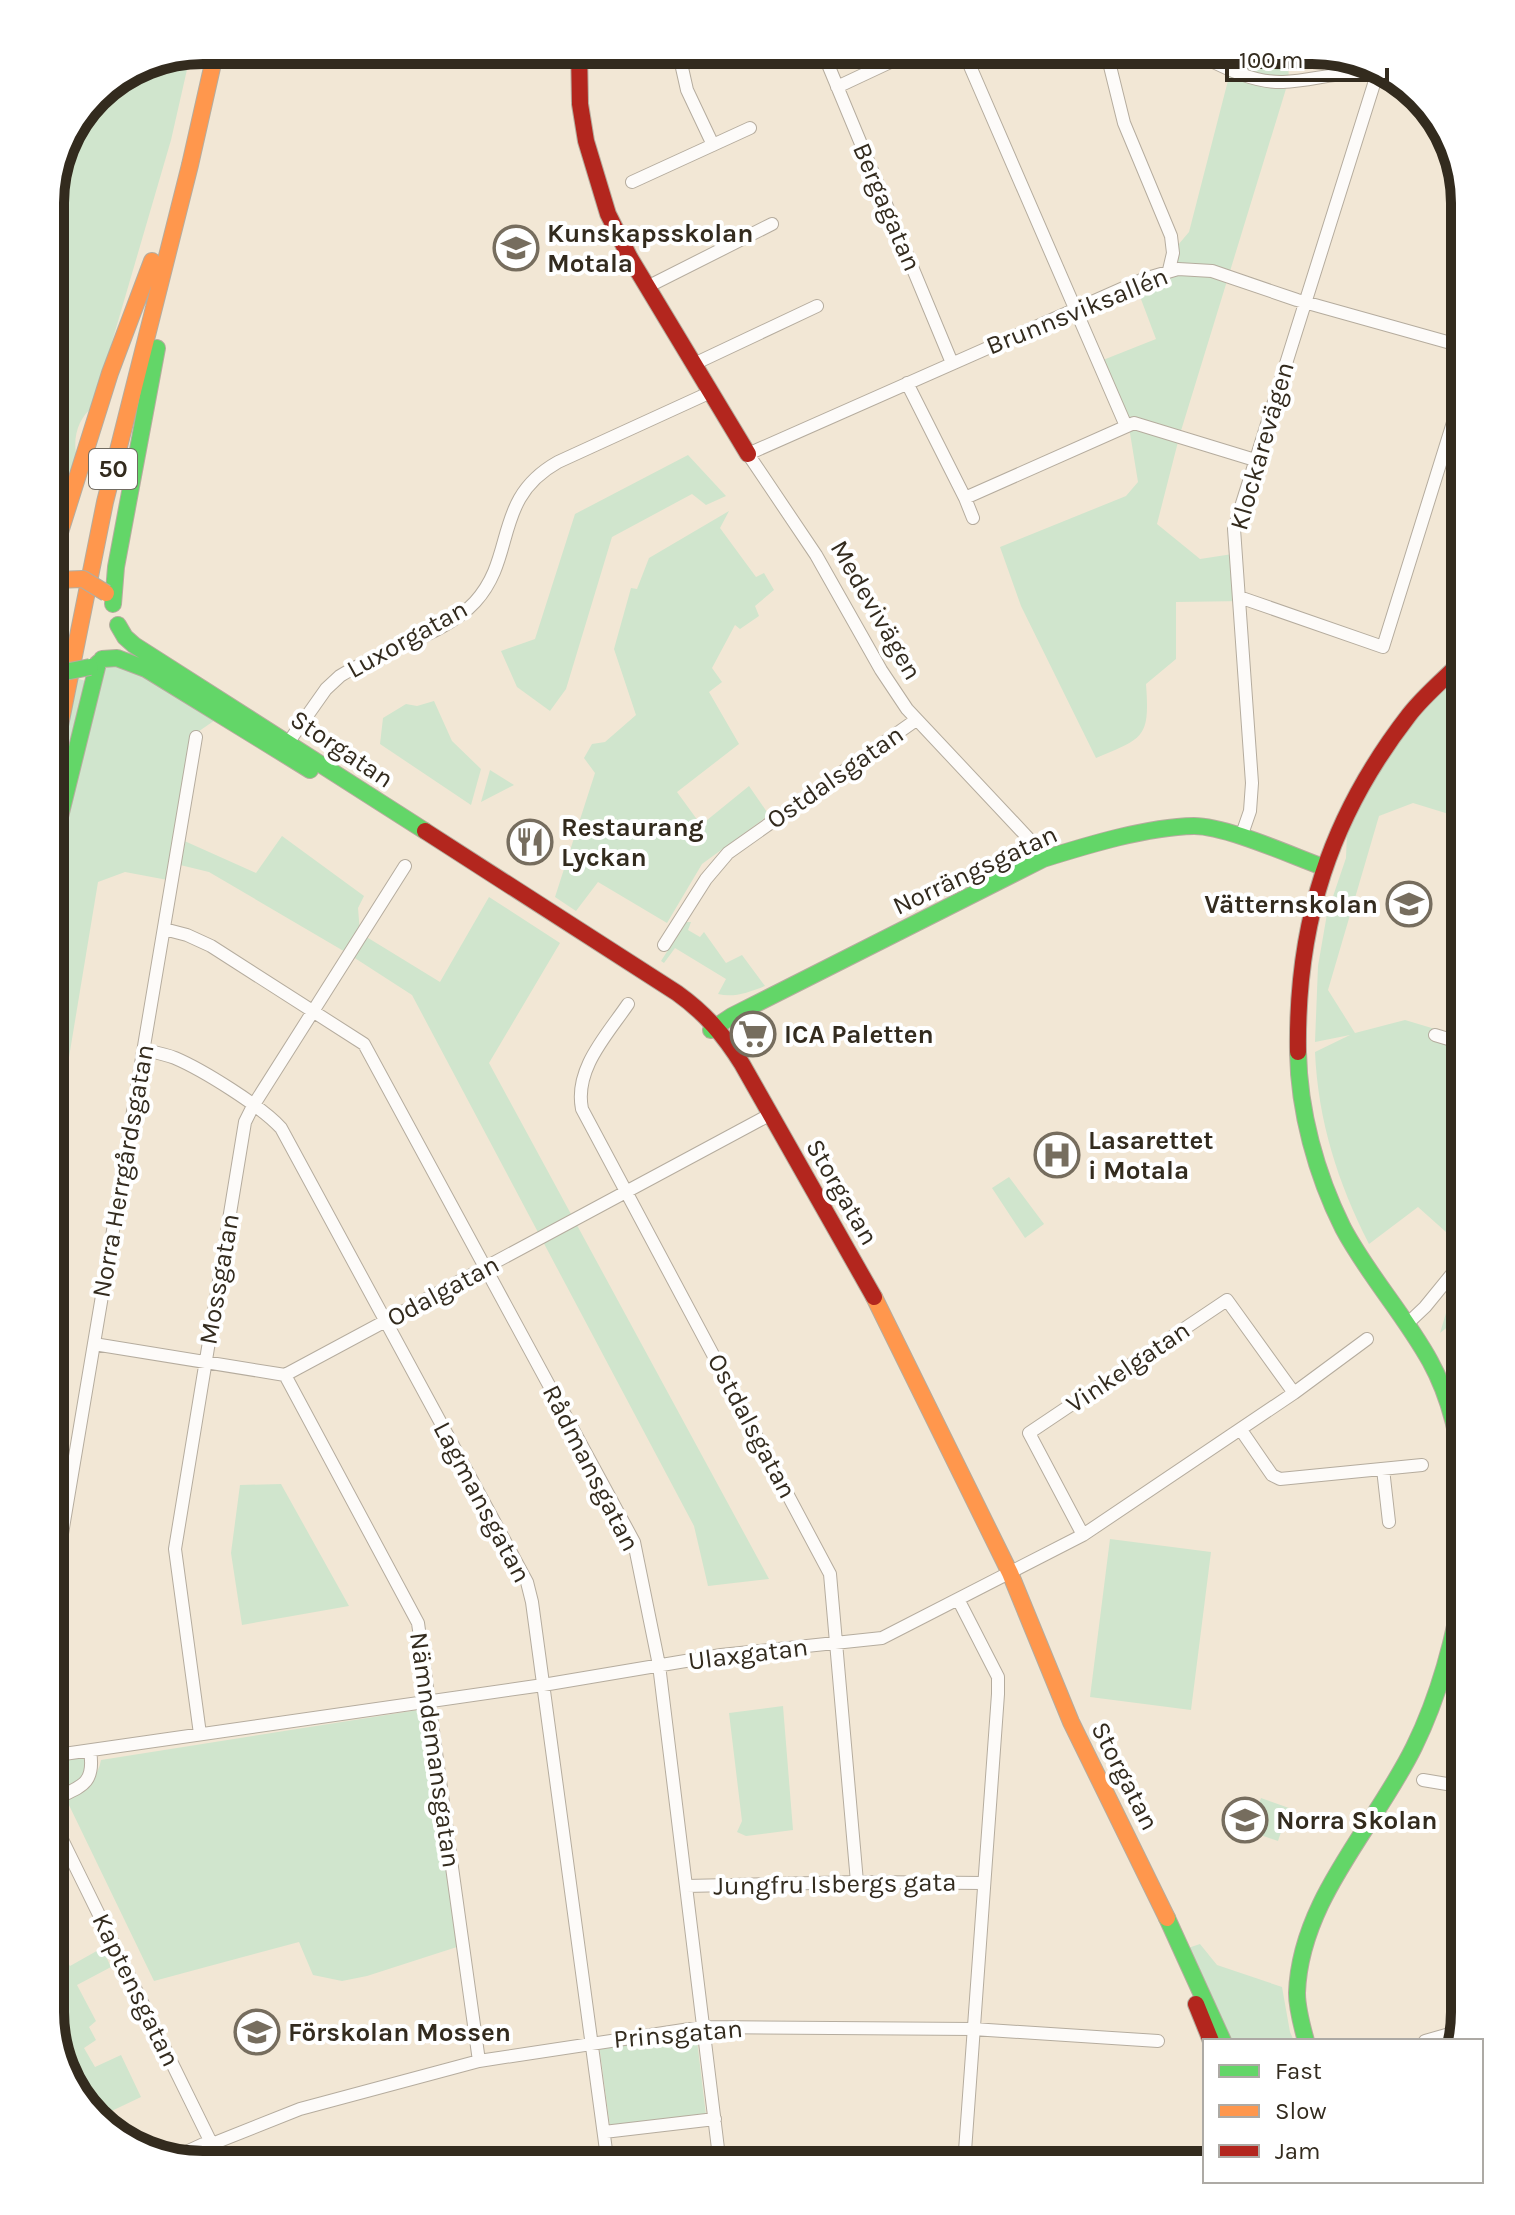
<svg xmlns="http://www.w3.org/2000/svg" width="1515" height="2215" viewBox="0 0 1515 2215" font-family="Karla,sans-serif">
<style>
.green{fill:#d0e5cd}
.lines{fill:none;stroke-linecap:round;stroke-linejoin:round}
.street-casing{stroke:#b5ac9e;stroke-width:14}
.fast-casing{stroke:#b5ac9e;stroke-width:18}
.slow-casing{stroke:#b5ac9e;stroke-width:18}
.jam-casing{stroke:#b5ac9e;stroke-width:18}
.street{stroke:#fdfbf9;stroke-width:12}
.fast{stroke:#63d668;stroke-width:16}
.slow{stroke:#ff974d;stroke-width:16}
.jam{stroke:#b3261e;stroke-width:16}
.fast-bridge-casing{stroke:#b5ac9e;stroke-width:18;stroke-linecap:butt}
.slow-bridge-casing{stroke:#b5ac9e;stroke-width:18;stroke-linecap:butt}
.fast-bridge{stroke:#63d668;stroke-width:16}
.slow-bridge{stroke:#ff974d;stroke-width:16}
.labels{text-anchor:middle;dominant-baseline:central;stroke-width:8;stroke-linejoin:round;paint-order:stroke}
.shield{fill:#fff;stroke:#706b62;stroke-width:2}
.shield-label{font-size:24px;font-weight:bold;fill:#332b1e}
.street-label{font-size:26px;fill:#332b1e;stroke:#fff}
.poi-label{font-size:26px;font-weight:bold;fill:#332b1e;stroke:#fff;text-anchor:start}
.rim{fill:none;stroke:#332b1e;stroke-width:10}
</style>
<rect width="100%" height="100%" fill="#f2e7d5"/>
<path class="green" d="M1230,50h57l2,29 -109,355 -23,90 43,35 39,-6 5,48 -68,1v57l-30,25c4,54 -2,54 -50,74l-75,-152 -21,-59 126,-51 12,-14 -10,-61 -25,-61 53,-21 -23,-61 45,-14v-19l11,-13 43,-167z
M191,52l-20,88 -78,267c-15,11 -21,32 -16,50l-27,89v-353l45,-99 50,-33z
M688,455l38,41 -20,9 -14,-11 -80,43 -46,152 -16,22 -33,-24 -16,-36 34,-12 40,-125z
M729,511l-9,17 36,49 8,-4 10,17 -19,16 4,10 -19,13 -5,-4 -23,43 10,14 -13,10 30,52 -62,48 24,33 48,-39 20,29 -67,49 -35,59 -69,-41 -22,29 -21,-14 40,-124 -11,-15 8,-14 13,-2 31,-27 -22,-66 17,-61 6,1 12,-31z
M116,665l14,3 88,50 -26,18 -12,103 76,34 26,-37 82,60 -6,12 2,25 80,49 49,-85 71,46 -71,120 280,516 -61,7 -14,-60 -282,-531 -65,-42 -138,-81 -33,-8 -3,17 -48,-9 -27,10 -48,290v-495l29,2 16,5 10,-16z
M1465,672v39l-15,43 15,5v16l-13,40 -39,-12 -34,13 -51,174 27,43 50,-13 60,18v211l-47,-42 -49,37c-31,-61 -51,-123 -54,-192l35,-17 -35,7 3,-76 9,-52 19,-56 1,-26 30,-59 24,-34 31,-41z
M434,701l18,40 29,28 -10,36 -91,-61 3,-26 23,-14 11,2z
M490,770l24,15 -33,17z
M686,922h5l-3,8 12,7 4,-5 22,31 16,-8 23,31c-16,6 -31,12 -47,8l8,-15 -51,-31 -11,15 -3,-2z
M1009,1177l35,47 -19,14 -33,-50z
M1465,1281v32l-25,20 9,-30z
M281,1484l68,122 -107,19 -11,-72 9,-68z
M1110,1539l101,13 -20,158 -101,-13z
M783,1706l10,124 -47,6 -9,-4 5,-11 -13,-108z
M418,1710l42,236 -93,30 -25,5 -29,-6 -14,-33 -145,39 -87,-180c15,-9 31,-23 34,-41z
M93,1747c1,29 -20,40 -43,51v-45z
M1261,1798l28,10 -11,33 -29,-10z
M53,1937l17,29 32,-18 9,19 -34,18 19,36 -7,6 7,13 -12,8 11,19 26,-12 20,42 -42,20 -29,-29 -20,-76z
M1200,1944l17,21 65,22 8,45 4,9h-63l-46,-92z
M696,2032l10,83 -96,12 -11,-82z"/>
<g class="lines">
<g class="street-casing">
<path id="street" d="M678,50l9,40 26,55
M822,50l130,313
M963,50l163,376
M1106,50l18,73 47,113 2,17 -4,17
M1189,50c29,14 61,33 94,32 31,-1 62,-13 93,-8
M837,87l64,-30 54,-7
M632,182l118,-54
M647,287l125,-63
M694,364l123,-58
M907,383l58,115 169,-75 121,37
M965,498l8,20
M1239,597l144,50 82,-263
M283,750l43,-61 14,-13c39,-25 105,-41 135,-74 42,-46 17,-103 83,-140l153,-70
M1241,837l9,-26 2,-28 -18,-254 145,-461
M1043,859l-13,-19 -123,-131 -26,-39 -65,-115 -68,-101 396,-175 34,-10 34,2 85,29 168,47
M164,929l23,6 24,11 153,98 270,498 25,123 61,500
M664,945l42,-66 22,-26 188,-133
M628,1004c-21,31 -54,65 -46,105l248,465 27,308
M1435,1035l30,9
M144,1050c10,2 21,4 31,8 28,12 86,48 106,70l246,454 5,20 76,563
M1407,1324l18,-17 40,-49
M94,1344l191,31 486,-261
M285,1375l133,248 61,438
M1441,1384l24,-10
M1241,1430l31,45 8,4 142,-14
M1383,1469l6,53
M1083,1535l-54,-102 198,-133 67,93
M959,1601l39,76v17l-34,471
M50,1605l146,-868
M200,1734l-25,-185 70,-427 8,-16 152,-240
M50,1756l493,-71 178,-30 161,-17 201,-103 211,-142 73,-54
M1423,1780l42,7
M50,1801c28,-14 46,-14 40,-50
M50,1815l172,350
M686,1886l171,-4 127,1
M1425,2041l35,-10
M604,2132l111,-13
M212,2144l88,-35 179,-48 224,-34 270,2 185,12
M173,2158l37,-17
M825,2165h57"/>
</g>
<g class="fast-casing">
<path id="fast" d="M113,604l3,-37 41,-219
M118,625l7,12 9,8 291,186
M102,659l15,-1 29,11 164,101
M50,857l48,-194
M711,1030l21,-14 311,-157c45,-14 103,-32 151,-33 32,0 96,29 129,41
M1298,1052c1,59 18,122 45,176 25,47 61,86 87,133 21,38 29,79 35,122
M1167,1918l56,123
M1306,2041c-4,-15 -9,-32 -9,-48 3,-93 78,-166 117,-246 27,-55 42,-114 51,-175"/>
</g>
<g class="slow-casing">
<path id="slow" d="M50,564l60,-191 42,-112
M50,775l55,-273 85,-337 26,-115
M874,1297l136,276 61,149 96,196"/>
</g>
<g class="jam-casing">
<path id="jam" d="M579,50l1,54 6,37 22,73 22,44 118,196
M425,831l252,162c28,20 47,42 65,71l132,233
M1298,1052c-2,-129 32,-235 111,-337 16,-21 38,-38 56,-57
M1196,2004l15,37"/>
</g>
<use href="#street" class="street"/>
<use href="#fast" class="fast"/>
<use href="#slow" class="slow"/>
<use href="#jam" class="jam"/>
<g class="fast-bridge-casing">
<path id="fast-bridge" d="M50,667l20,4 20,-4"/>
</g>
<g class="slow-bridge-casing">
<path id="slow-bridge" d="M56,580l27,-1 23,14"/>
</g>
<use href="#fast-bridge" class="fast-bridge"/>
<use href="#slow-bridge" class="slow-bridge"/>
</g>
<defs>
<g id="school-ring" transform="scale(2.3)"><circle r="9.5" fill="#fff" stroke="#766d5e" stroke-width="1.5"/><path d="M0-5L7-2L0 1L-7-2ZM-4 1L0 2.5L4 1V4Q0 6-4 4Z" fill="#766d5e"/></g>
<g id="restaurant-ring" transform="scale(2.3)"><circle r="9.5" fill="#fff" stroke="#766d5e" stroke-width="1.5"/><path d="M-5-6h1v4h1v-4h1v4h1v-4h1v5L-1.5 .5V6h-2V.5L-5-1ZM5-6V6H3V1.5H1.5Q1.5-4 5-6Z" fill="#766d5e"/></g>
<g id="supermarket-ring" transform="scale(2.3)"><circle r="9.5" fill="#fff" stroke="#766d5e" stroke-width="1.5"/><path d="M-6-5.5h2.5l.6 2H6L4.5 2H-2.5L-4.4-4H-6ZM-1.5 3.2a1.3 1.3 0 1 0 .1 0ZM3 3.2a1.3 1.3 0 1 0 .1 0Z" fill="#766d5e"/></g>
<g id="hospital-ring" transform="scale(2.3)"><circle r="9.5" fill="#fff" stroke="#766d5e" stroke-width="1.5"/><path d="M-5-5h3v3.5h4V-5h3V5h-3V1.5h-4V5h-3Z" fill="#766d5e"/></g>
</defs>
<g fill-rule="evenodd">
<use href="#school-ring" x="516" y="248"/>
<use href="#restaurant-ring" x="530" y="842"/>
<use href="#school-ring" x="1409" y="904"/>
<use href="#supermarket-ring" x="753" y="1034"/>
<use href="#hospital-ring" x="1057" y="1155"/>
<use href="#school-ring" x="1245" y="1820"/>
<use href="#school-ring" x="257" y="2032"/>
</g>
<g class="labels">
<rect class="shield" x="89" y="449" width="48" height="40" rx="6"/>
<g class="shield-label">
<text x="113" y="469">50</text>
</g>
<g class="street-label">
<text transform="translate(887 207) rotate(67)">Bergagatan</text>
<text transform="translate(1077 311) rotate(-22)">Brunnsviksallén</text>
<text transform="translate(1262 446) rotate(-74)">Klockarevägen</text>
<text transform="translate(876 610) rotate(60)">Medevivägen</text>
<text transform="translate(407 639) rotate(-29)">Luxorgatan</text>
<text transform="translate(342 749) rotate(34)">Storgatan</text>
<text transform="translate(835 777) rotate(-35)">Ostdalsgatan</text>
<text transform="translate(975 870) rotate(-25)">Norrängsgatan</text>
<text transform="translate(123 1171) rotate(-80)">Norra Herrgårdsgatan</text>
<text transform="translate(842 1192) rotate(60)">Storgatan</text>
<text transform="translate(219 1279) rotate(-80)">Mossgatan</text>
<text transform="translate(443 1291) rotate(-28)">Odalgatan</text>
<text transform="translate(1128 1367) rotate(-34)">Vinkelgatan</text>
<text transform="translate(752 1426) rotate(62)">Ostdalsgatan</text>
<text transform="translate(591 1468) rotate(63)">Rådmansgatan</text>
<text transform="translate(482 1502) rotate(62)">Lagmansgatan</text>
<text transform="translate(748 1654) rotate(-7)">Ulaxgatan</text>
<text transform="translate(435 1750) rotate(82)">Nämndemansgatan</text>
<text transform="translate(1125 1776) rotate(63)">Storgatan</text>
<text transform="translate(835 1884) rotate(-1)">Jungfru Isbergs gata</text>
<text transform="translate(136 1990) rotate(64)">Kaptensgatan</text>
<text transform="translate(678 2034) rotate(-5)">Prinsgatan</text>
</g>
<g class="poi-label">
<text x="547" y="233">Kunskapsskolan<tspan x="547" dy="30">Motala</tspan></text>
<text x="561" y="827">Restaurang<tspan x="561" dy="30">Lyckan</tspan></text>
<text x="1378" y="904" text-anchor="end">Vätternskolan</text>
<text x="784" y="1034">ICA Paletten</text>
<text x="1088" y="1140">Lasarettet<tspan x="1088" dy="30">i Motala</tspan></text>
<text x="1276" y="1820">Norra Skolan</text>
<text x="288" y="2032">Förskolan Mossen</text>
</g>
</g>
<path d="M0 0H1515V2215H0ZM203 64H1312A139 139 0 0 1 1451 203V2012A139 139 0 0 1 1312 2151H203A139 139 0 0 1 64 2012V203A139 139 0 0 1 203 64Z" fill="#fff" fill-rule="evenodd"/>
<path class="rim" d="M203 64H1312A139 139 0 0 1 1451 203V2012A139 139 0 0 1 1312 2151H203A139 139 0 0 1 64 2012V203A139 139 0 0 1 203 64Z"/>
<rect x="1203" y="2039" width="280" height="144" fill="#ffffff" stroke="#adaaa5" stroke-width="2"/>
<rect x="1219" y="2065" width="40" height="12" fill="#63d668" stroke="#adaaa5" stroke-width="2"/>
<text x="1275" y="2079" font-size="24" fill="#332b1e">Fast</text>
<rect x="1219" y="2105" width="40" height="12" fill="#ff974d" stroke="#adaaa5" stroke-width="2"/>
<text x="1275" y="2119" font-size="24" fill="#332b1e">Slow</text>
<rect x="1219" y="2145" width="40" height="12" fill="#b3261e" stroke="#adaaa5" stroke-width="2"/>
<text x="1275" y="2159" font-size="24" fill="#332b1e">Jam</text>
<path d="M1227 68v12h160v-12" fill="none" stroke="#332b1e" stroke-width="4"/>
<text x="1239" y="68" font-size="24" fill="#332b1e" stroke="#ffffff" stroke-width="6" paint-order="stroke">100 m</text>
</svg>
